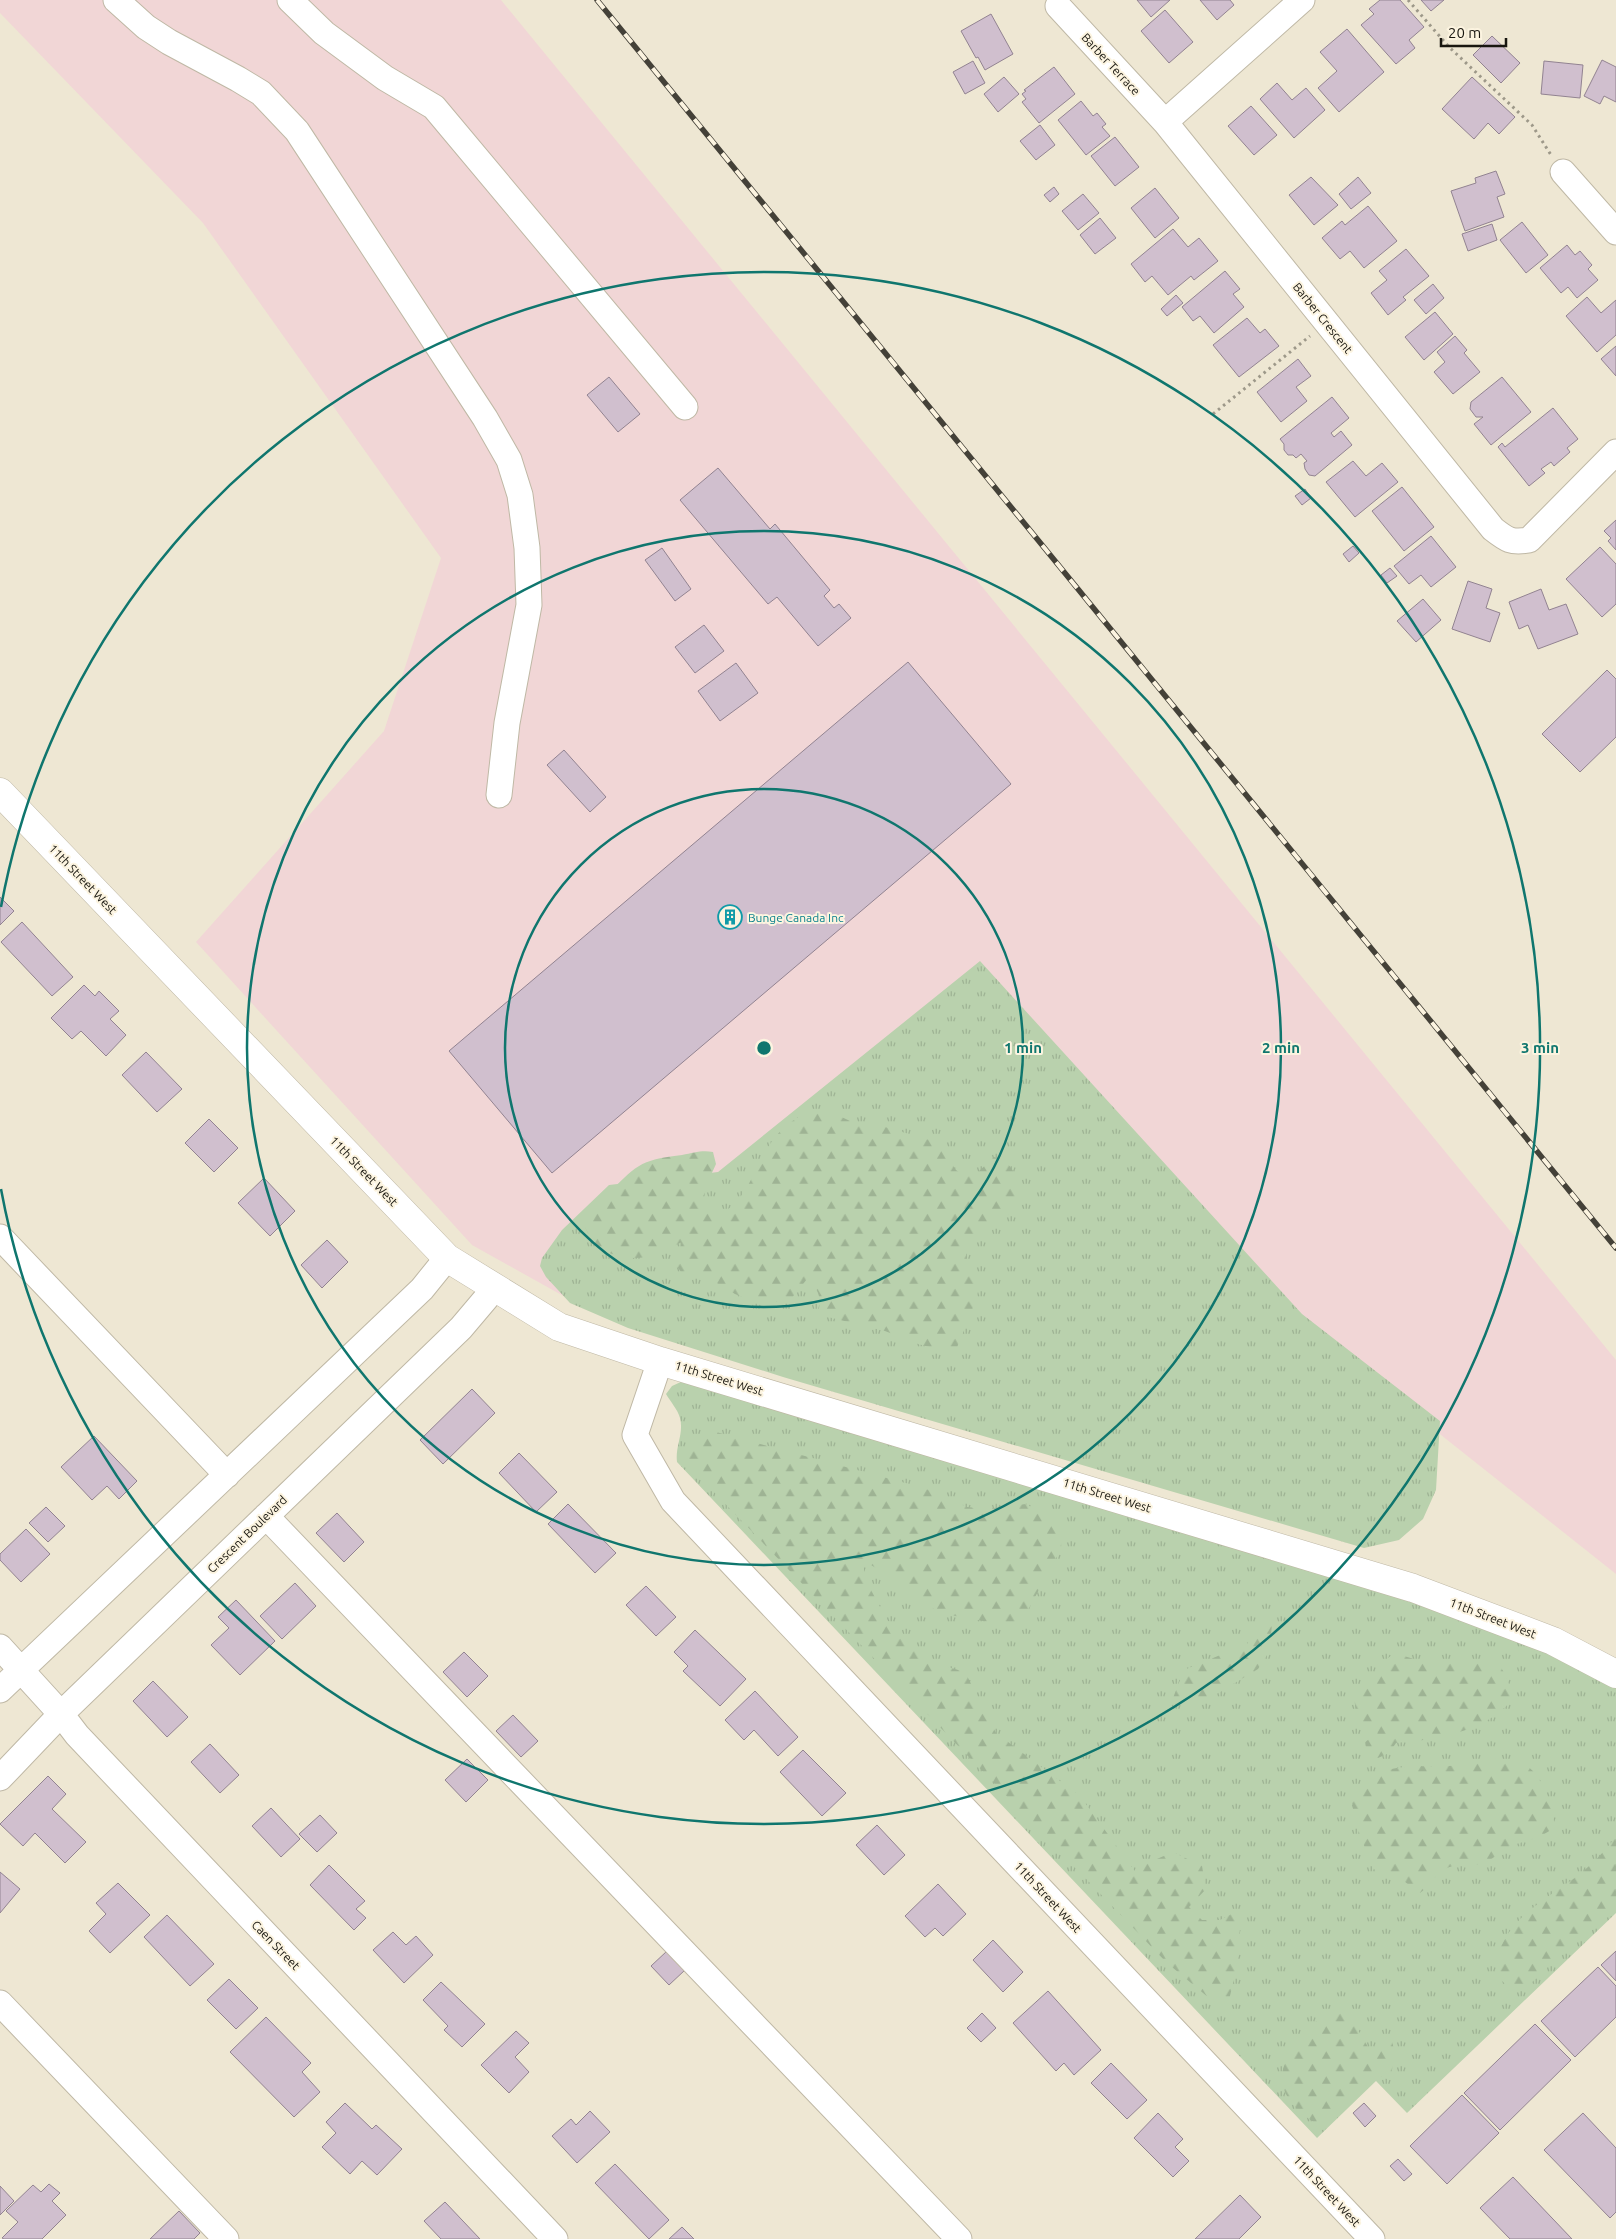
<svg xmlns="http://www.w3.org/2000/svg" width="1616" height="2239" viewBox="0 0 1616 2239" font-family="Ubuntu,sans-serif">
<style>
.industrial{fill:#f1d6d6}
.grass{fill:url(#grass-tufts)}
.forest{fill:url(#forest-firs)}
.building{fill:#d0bfce;stroke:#928391}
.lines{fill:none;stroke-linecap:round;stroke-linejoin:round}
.minor-casing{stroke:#bfb8a5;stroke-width:27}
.major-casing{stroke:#bfb8a5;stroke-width:29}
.path{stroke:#9d9889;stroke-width:3;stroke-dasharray:2.5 4;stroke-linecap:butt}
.minor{stroke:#fff;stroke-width:25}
.major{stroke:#fff;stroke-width:28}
.rail-casing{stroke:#444138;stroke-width:5.5}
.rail{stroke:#fcf4e0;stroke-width:4;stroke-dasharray:11;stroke-linecap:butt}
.ring{fill:none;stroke:#0f766e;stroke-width:2.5}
.labels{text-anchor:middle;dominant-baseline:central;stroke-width:4;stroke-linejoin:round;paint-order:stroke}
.street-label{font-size:12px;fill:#18160f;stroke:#fcf4e0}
.culture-label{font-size:12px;fill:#0d838f;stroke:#fcf4e0;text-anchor:start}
.centre{fill:#0f766e;stroke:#fcf4e0;stroke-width:2.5}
.ring-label{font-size:15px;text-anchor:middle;font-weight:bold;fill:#0f766e;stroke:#fcf4e0;stroke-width:4;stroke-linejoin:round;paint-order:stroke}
</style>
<defs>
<pattern id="grass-tufts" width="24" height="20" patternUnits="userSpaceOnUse" patternTransform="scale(1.25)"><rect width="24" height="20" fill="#b9d1ad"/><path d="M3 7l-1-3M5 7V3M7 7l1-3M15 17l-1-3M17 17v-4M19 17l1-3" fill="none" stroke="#9eb394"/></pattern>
<pattern id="forest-firs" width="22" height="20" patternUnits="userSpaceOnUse" patternTransform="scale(1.25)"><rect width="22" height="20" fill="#b9d1ad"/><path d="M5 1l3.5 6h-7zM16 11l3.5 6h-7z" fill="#9eb394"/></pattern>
</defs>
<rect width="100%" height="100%" fill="#eee7d3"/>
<path class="industrial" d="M0,0h501l1115,1360v214l-321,-255 -728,-21 -95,-53 -276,-303 188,-211 57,-173 -238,-335 -203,-210z"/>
<path class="grass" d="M980,961l322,353 138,107 -4,69 -13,29 -24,21 -35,8 -581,-171 -155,-49 -58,-25 -24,-26 -6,-11 2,-8 20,-28 47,-45 109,-13z
M683,1381l706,214c77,25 157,51 227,93v225l-209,200 -31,-32 -59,57 -640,-676c-2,-16 7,-28 3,-44 -2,-8 -10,-17 -14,-24l6,-8z"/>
<path class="forest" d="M814,1109l12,1 22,10 37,7 48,14 10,9 13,20 9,7 12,-4 17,-16c12,4 17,8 22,20 16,36 -27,49 -48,66 -6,26 7,25 10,45 1,11 -17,47 -21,60l-16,2 -23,-6 -33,-13 -57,-14 -9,-8c2,-14 -1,-20 -12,-30l-15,19 -11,4 -36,-4 -10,-4 -30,-18 -23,-3 -7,-9 7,-22c-11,5 -22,11 -33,14 -16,5 -43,0 -55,-13 -5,-6 -8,-14 -11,-21 6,-11 14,-17 23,-26 30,-30 32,-36 76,-41 12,-2 19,-5 31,-3l3,12 -10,22 -2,13 7,11 12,3c28,-17 33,-53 53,-77 10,-12 24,-21 38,-27z
M716,1432l208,56 43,19 19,2 40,-5 17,10 19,16 -1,19 -33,61 -12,17 -77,-14 -49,-37 -26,-15v16l23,43 51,44 27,8 31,61 84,63 57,78 6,-9 30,-13 29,14 4,23 -17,18 13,13h18l21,-11 -3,53 -9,38 -20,-2 -43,-36 -478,-497 -2,-25z
M1260,1622l12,3 -3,27 -11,17 -53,32 -32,-3 11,-28 63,-26z
M1392,1655l12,1 23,7 49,-2 24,5c8,12 11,21 11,35 -26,31 -77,39 -115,42l-7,10 -11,5 -11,-5 -2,-11 13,-9 -21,-13 -3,-23 5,-11 12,-4 12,-20z
M1499,1758c7,2 16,2 23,5 21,10 30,43 33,64 -14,11 -26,13 -42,18 -13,4 -20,17 -34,19 -11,3 -24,-1 -34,5 -10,5 -15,17 -25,24l-19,-14 -23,-5 -7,-9 -12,-33v-11l-9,-22c18,-38 64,-32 99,-33 17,-1 33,-3 50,-8z
M1616,1837v69l-26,26 -29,22 -35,34 -12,2c-18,-11 -21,-18 -15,-38 14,-39 52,-55 82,-79 14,-11 24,-23 35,-36z
M1342,2012l10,8 19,32 8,-9 13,-2 3,13 -5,26 -9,-4 -12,3 -43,41 -11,3c-39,-26 -43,-51 -14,-86 12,-15 22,-23 41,-25z"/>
<path class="building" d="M1137,0h33l-19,17z
M1200,0h30l4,5 -17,15z
M1380,0h20l24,27 -15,13 6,8 -19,16 -35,-39 13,-11 -5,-5z
M1421,0h23l-13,11z
M1165,10l28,32 -24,21 -28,-32z
M991,14l22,40 -28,16 -7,-13 -2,1 -15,-27z
M1347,29l37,43 -45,40 -21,-24 19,-17 -17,-19z
M1492,36l28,27 -19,20 -28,-28z
M1602,60l14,7v35l-12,-6 -4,8 -16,-8z
M973,61l12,22 -20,11 -12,-22z
M1544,61l39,4 -3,33 -39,-4z
M1054,67l21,27 -36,29 -17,-21 4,-3 -4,-5 4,-3 -2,-1z
M1004,77l15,17 -21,18 -14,-18z
M1472,77l43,40 -16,17 -11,-11 -14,16 -32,-30z
M1277,83l15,17 14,-12 19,22 -31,28 -34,-39z
M1081,101l12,15 4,-3 9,11 -4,3 8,9 -24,19 -28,-35z
M1251,106l26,29 -23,20 -26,-29z
M1040,125l15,20 -19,15 -16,-19z
M1115,137l24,30 -24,19 -24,-30z
M1496,171l9,23 -8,3 7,20 -39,14 -14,-40 25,-8 -1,-5z
M1311,177l27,28 -24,20 -25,-30z
M1358,177l13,16 -20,16 -12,-15z
M1054,187l5,7 -9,8 -6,-7z
M1155,188l24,30 -24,20 -24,-30z
M1083,194l16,19 -21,17 -16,-19z
M1368,206l29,35 -33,27 -14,-17 -10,8 -18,-21 20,-17 3,4z
M1100,218l16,20 -21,16 -15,-19z
M1522,222l26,33 -22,18 -26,-33z
M1492,224l5,16 -29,11 -6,-17z
M1173,229l15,18 11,-9 19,23 -24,19 -3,-4 -23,19 -16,-19 -7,6 -14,-18z
M1567,245l8,10 5,-4 12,14 -4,4 10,11 -21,18 -9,-11 -7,6 -21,-25z
M1406,249l23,27 -26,21 3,3 -18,15 -17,-22 16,-13 -8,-9z
M1225,271l15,18 -7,5 11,13 -30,26 -14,-17 -7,5 -11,-14z
M1433,284l11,14 -18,16 -12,-14z
M1176,295l7,8 -16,13 -6,-7z
M1587,297l14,16 15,-13v35l-19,17 -31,-36z
M1435,312l18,22 -29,26 -19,-23z
M1247,318l13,15 5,-4 14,17 -40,31 -26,-32z
M1455,336l12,14 -3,3 16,19 -27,22 -19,-22 11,-10 -8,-10z
M1616,346v30l-15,-17z
M1298,359l13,17 -15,11 11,14 -26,21 -24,-30z
M609,377l31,37 -22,18 -31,-37z
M1502,377l29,35 -40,33 -17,-21 9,-7h-7l-6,-8 1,-7z
M1332,397l17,21 -18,15 3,4 7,-6 11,14 -37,31 -6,-1 -4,-6 -1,-6 3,-2 -6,-7 -5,4 -3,-3h-5l-4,-5v-6l-4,-5z
M1553,408l25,31 -11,9 3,4 -16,14 -3,-4 -10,7 4,4 -16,13 -31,-39 4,-4 3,4z
M1353,461l13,15 16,-13 16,19 -43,35 -29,-35z
M718,468l52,61 5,-5 55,66 -6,6 10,12 5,-4 12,14 -33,28 -41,-49 -9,7 -88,-104z
M1402,487l32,40 -30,24 -32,-40z
M1305,489l6,9 -9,7 -7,-9z
M1616,520v30l-8,-9 3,-3 -7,-7z
M1431,536l25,31 -25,20 -10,-12 -12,9 -15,-18z
M1353,546l6,7 -10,9 -6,-8z
M1600,547l16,17v40l-14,13 -36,-38z
M662,548l29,41 -16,12 -30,-41z
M1390,568l7,8 -10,7 -6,-8z
M1468,581l24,8 -6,19 14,5 -10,29 -38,-13z
M1541,589l8,21 17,-6 12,30 -40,15 -10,-24 -9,4 -10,-27z
M1423,599l18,21 -25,22 -19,-21z
M704,625l20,26 -29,22 -20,-26z
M908,662l103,122 -459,389 -103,-122z
M736,663l22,30 -38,28 -22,-30z
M1607,670l9,9v58l-36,35 -38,-38z
M564,750l42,47 -16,15 -43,-47z
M0,897l14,14 -14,14z
M22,922l51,55 -21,19 -51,-54z
M84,985l11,11 4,-5 20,20 -9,8 16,16 -20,21 -25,-25 -9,8 -21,-21z
M146,1052l36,37 -25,23 -35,-37z
M209,1119l29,29 -24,24 -29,-29z
M264,1178l31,33 -25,25 -32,-33z
M327,1240l21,22 -26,26 -21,-23z
M472,1389l23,24 -52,51 -23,-24z
M94,1436l43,45 -18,18 -12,-13 -15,14 -31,-33z
M519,1453l38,39 -21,20 -37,-39z
M568,1504l48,49 -21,20 -47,-49z
M46,1507l19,19 -17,16 -19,-19z
M337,1513l27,29 -20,20 -28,-29z
M26,1529l24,25 -29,28 -21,-22v-6z
M295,1583l21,23 -34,33 -22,-23z
M646,1586l30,31 -20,19 -30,-31z
M236,1600l39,41 -35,34 -29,-30 18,-17 -11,-11z
M695,1630l51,49 -26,27 -37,-35 5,-5 -14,-14z
M464,1652l24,24 -21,21 -24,-25z
M153,1681l35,36 -21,20 -34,-36z
M755,1691l43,46 -20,19 -24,-26 -10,10 -19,-20z
M513,1715l25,26 -17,16 -25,-26z
M210,1744l29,31 -19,18 -29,-31z
M803,1750l43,43 -24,23 -42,-44z
M467,1759l21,21 -22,22 -21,-22z
M48,1776l18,18 -14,15 34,33 -21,21 -30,-30 -12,13 -23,-22z
M271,1808l29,31 -19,18 -29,-31z
M320,1815l17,18 -20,19 -18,-18z
M877,1825l28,30 -21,20 -28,-30z
M329,1865l36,36 -9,8 10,9 -12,12 -44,-45z
M0,1872l20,17 -20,24z
M118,1883l32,32 -40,38 -21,-22 17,-17 -10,-11z
M938,1884l28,30 -23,22 -8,-8 -10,9 -20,-21z
M167,1915l47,49 -24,22 -46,-49z
M393,1932l13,13 10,-9 17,19 -29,28 -31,-33z
M993,1940l30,32 -20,20 -30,-32z
M667,1951l18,19 -16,15 -18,-19z
M1616,1951v30l-15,-16z
M1598,1967l18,19v31l-41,40 -34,-36z
M229,1979l29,29 -22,21 -29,-29z
M441,1982l44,42 -23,23 -18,-17 4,-4 -25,-26z
M1048,1991l53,59 -27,25 -10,-12 -8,8 -43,-48z
M982,2013l14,15 -15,14 -14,-14z
M266,2017l45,46 -9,9 18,20 -26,25 -64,-65z
M1535,2024l36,36 -71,70 -36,-37z
M516,2031l13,12 -14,14 14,15 -20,21 -28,-28z
M1111,2063l36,37 -20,19 -36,-36z
M1462,2095l37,38 -52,51 -37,-38z
M345,2103l27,26 4,-4 26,24 -25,26 -15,-14 -12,13 -28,-27 14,-14 -10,-11z
M1364,2103l12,13 -11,11 -12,-14z
M590,2111l20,21 -33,31 -25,-27 19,-17 5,6z
M1158,2113l25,26 -8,8 14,14 -16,16 -39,-39z
M1583,2113l33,35v64l-6,6 -66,-68z
M1398,2159l14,15 -8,7 -14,-15z
M615,2164l54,56 -20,19 -54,-56z
M1513,2177l59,62h-62l-30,-31z
M49,2184l11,9 -8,8 14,14 -24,24h-38l-2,-1 16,-16 -12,-11 27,-26 8,7z
M0,2186l14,15 -14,14z
M1240,2195l21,22 -22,22h-44z
M445,2202l35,37h-39l-17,-18z
M179,2211l21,22 -6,6h-44z
M682,2227l12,12h-25z"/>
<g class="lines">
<g class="minor-casing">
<path id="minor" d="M116,0l30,27 23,15 69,37 23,14 36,38 188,287 24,42 11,35 7,53 2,57 -22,118 -8,72
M290,0l34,33 61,45 49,29 251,300
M1302,0l-137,122 328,407c14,11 18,14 36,11l87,-88
M1058,6l107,116
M1563,172l53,60
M0,1237l227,238
M660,1361l-25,74 38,66 699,738
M266,1516l693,723
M0,1647l61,67 16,21 478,504
M0,1690l422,-401 25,-31
M0,1778l61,-64 400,-386 33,-39
M0,2003l226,236"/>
</g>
<g class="major-casing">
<path id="major" d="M0,792l447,466 112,69 101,34 753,227 140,53 63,33"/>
</g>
<path class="path" d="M1408,0l41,47 83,78 19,30
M1213,414l97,-78"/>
<use href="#minor" class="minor"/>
<use href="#major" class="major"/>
<g class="rail-casing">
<path id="rail" d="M597,0l1019,1248"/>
</g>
<use href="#rail" class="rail"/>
</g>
<g class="ring">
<circle cx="764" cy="1048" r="259"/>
<circle cx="764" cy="1048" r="517"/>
<path d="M1 907A776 776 0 1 1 1 1189"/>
</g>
<defs>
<g id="building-ring" transform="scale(1.25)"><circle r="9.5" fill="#fcf4e0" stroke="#0f9aa8" stroke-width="1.5"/><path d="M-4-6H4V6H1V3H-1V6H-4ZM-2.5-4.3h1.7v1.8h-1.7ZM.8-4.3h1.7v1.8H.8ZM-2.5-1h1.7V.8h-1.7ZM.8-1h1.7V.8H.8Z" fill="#0f9aa8"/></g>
</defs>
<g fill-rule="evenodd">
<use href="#building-ring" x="730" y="917"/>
</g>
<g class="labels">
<g class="street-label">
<text transform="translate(1111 64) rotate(47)">Barber Terrace</text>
<text transform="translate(1323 318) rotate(51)">Barber Crescent</text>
<text transform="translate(83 879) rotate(46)">11th Street West</text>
<text transform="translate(364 1171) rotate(46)">11th Street West</text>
<text transform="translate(719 1378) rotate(17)">11th Street West</text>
<text transform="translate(1107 1495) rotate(17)">11th Street West</text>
<text transform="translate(247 1534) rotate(-44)">Crescent Boulevard</text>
<text transform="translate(1493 1618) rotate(21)">11th Street West</text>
<text transform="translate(1048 1897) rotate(47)">11th Street West</text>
<text transform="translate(276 1945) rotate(46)">Caen Street</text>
<text transform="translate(1327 2191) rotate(47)">11th Street West</text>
</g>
<g class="culture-label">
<text x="748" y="917">Bunge Canada Inc</text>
</g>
</g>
<circle cx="764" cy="1048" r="8" class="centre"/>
<g class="ring-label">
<text x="1023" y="1053">1 min</text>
<text x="1281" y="1053">2 min</text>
<text x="1540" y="1053">3 min</text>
</g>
<path d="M1441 38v8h65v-8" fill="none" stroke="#18160f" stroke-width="2.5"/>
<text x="1448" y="38" font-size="15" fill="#18160f" stroke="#fcf4e0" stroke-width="4" paint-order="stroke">20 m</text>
</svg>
